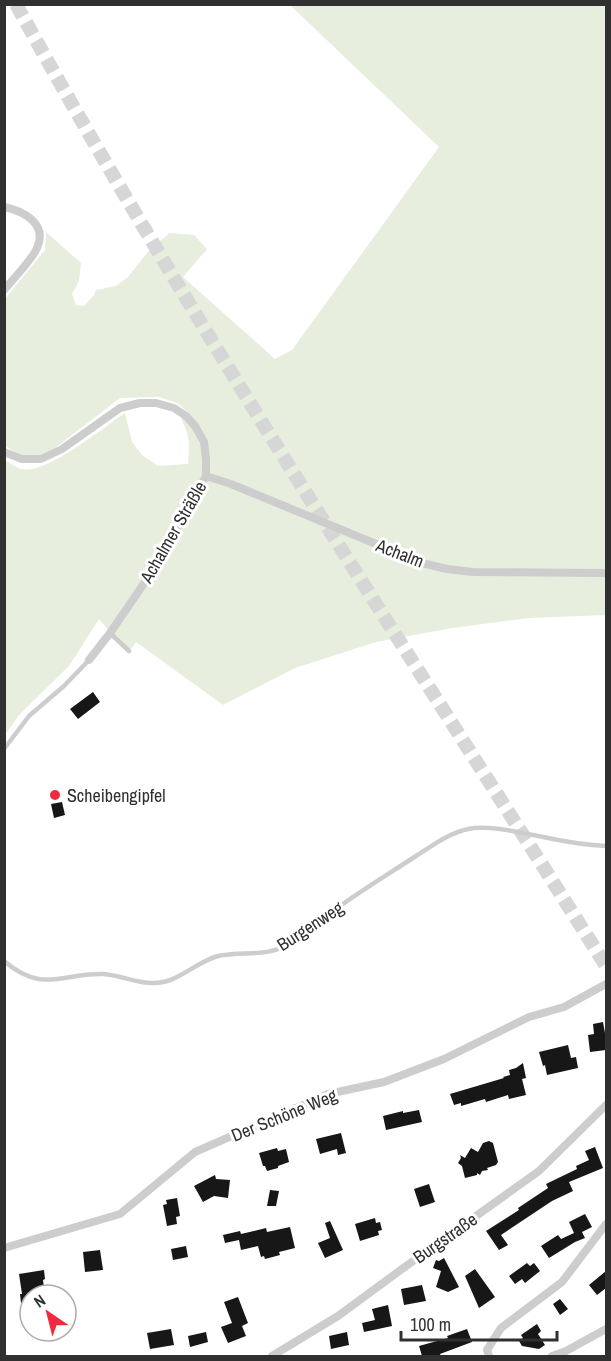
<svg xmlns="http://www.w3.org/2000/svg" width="611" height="1361" viewBox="0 0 611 1361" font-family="'Archivo Narrow',sans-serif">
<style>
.green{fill:#e7eede}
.building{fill:#171717}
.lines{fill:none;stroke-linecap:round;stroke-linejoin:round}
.primary-tunnel{stroke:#d6d6d6;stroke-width:14;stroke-dasharray:14 7;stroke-linecap:butt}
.lane{stroke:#cdcdcd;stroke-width:4.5}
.street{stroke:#cdcdcd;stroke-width:8}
.poi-dot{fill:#ee2b3f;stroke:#fff;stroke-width:2}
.labels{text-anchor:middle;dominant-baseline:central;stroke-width:6;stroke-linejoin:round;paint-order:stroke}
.street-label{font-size:18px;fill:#303030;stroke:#fff}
.poi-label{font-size:18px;fill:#303030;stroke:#fff;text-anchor:start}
</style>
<rect width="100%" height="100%" fill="#fff"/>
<path class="green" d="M290,5h316v610l-76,3 -78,10 -76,14 -81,26 -72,37 -87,-63 -8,11 -29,-34 -30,47 -50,49 -14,20v-275c5,3 11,8 17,9 24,6 82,-42 103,-56l7,29 10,13 16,11 30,-2c2,-22 2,-26 -7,-46l7,-6 -11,-9 -18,-6 -39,1 -61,47 -18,12 -18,-1 -18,-10v-147l40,-49 1,-18 35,31 -2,18 -7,13 4,11 8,1 10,-11 2,-5 20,-4 12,-9 22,-28 20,-16 24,2 13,14 -24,28 92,82 17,-9 147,-203z"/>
<path class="building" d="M93,692l7,10 -22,17 -8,-10z
M62,802l3,13 -11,3 -3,-14z
M603,1022l2,11h1v17l-16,2 -2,-17 6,-1 -1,-10z
M568,1045l3,13 5,-1 2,11 -31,7 -2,-10 -2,1 -4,-14z
M523,1063l3,15 -4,1 4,16 -17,4 -1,-4 -22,7 -1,-3 -24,7v-3l-7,2 -4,-11 54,-16 -1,-1 7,-2 -1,-5 7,-2z
M419,1110l3,12 -36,8 -3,-14 20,-5v2z
M341,1133l5,20 -8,2 -1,-6 -17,5 -4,-15z
M489,1141l4,2 5,19 -2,3 -9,3 1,2 -6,1 -2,4 -3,-2v2l-12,3 -3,-12 -4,-3 3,-5 -1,-3 5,3 6,-10 7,4 5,-9z
M595,1147l8,21 -34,14 4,9 -21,10 -51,34 7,10 -9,5 -13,-19 33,-21 -1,-2 30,-20 -2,-4 31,-15 -1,-3 13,-6 -4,-9z
M277,1148l1,3 8,-2 3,13 -11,4v2l-11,3 -2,-5h-2l-4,-13z
M215,1175l1,4 14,1 -2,18 -14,-2 -11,6 -9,-16z
M429,1184l6,18 -15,5 -6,-18z
M270,1190l9,1 -3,15h-9z
M177,1198l3,18 -4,1 1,7 -10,2 -4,-21 4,-1 -1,-4z
M585,1214l7,13 -10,5 3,6 -10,4 -26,16 -8,-12 17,-11 3,4 13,-6 -5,-11z
M375,1218l1,5 4,-1 2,8 -4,1 1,4 -19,6 -5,-17z
M330,1221l13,29 -18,8 -7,-15 12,-5 -5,-15z
M290,1227l5,21 -16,4 1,3 -15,4 -1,-3 -3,1 -3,-11 -17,4 -2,-10 -14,3 -2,-8 17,-4 1,3 25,-6 1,4z
M186,1246l2,11 -15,3 -2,-11z
M100,1250l3,20 -18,2 -2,-20z
M444,1258l15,29 -11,5 -12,-5 5,-16 -8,-3 3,-8 3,1z
M527,1263l3,3 4,-3 6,8 -15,12 -3,-4 -7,5 -6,-8z
M475,1269l20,28 -16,11 -14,-32z
M44,1270l1,9 -2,1 2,15h-15v19l-5,1 -2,-12h-2l-1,-9h2l-3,-20z
M606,1271v17l-9,7 -8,-10z
M422,1285l4,16 -22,4 -3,-16z
M238,1297l10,26 -6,3 4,10 -18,7 -7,-16 11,-4 -8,-21z
M560,1299l8,10 -8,6 -7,-11z
M388,1305l4,21 -28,6 -2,-9 13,-3 -3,-11z
M537,1324l4,7 -3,3 7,11 -6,4 -17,-3 -3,-5 4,-3 -2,-3z
M171,1329l3,16 -24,4 -3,-16z
M467,1329l5,13 -32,12 1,2h-19l-3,-10 29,-8 -1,-2z
M206,1332l2,10 -18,5 -2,-11z
M347,1332l2,13 -18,4 -2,-13z"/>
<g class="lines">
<path class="primary-tunnel" d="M16,4c181,330 390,644 590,962"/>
<path class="lane" d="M110,633l19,18
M4,749l25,-33 35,-30 25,-26
M4,961c39,33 57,12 99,13 17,1 33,9 49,9 26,1 43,-21 66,-27 23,-5 46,1 67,-10 16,-8 29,-22 44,-32 28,-21 58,-39 87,-58 16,-10 33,-23 52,-27 20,-5 59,5 80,9 19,4 39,7 58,8"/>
<path class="street" d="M4,207c20,4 44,17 33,41 -5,12 -24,31 -33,42
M4,452l18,7h19l21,-10 58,-41 20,-5h16l18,5 12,8 9,10 9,16 2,17v17l-28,51 -33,55 -35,51 -21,27
M206,476l25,8 191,79 25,6 26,3 133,1
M4,1248l116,-34 75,-62 133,-58 56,-12 60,-23 85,-42 35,-10 42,-23
M272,1356l66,-40 64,-47 137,-98 67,-66
M489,1356l-2,-6 14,-22 61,-46 44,-58
M552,1356l14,-5 40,-22"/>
</g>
<circle class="poi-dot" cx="55" cy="795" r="6"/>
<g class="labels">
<g class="street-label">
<text transform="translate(173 532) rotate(-60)">Achalmer Sträßle</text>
<text transform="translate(400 553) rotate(21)">Achalm</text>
<text transform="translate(310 926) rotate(-33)">Burgenweg</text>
<text transform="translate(284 1115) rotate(-22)">Der Schöne Weg</text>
<text transform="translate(445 1238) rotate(-35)">Burgstraße</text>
</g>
<g class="poi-label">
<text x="67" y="795">Scheibengipfel</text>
</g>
</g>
<rect width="611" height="1361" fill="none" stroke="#303030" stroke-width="12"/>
<g transform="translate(48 1313) rotate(325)"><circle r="28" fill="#ffffff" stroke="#acacac" stroke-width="1.5"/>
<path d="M0-4.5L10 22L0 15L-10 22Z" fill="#ee2b3f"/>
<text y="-9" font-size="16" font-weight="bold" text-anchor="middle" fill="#303030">N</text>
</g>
<path d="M401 1331v9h156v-9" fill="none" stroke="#303030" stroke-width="3"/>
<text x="410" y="1331" font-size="18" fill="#303030" stroke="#ffffff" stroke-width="4.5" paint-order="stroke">100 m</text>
</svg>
